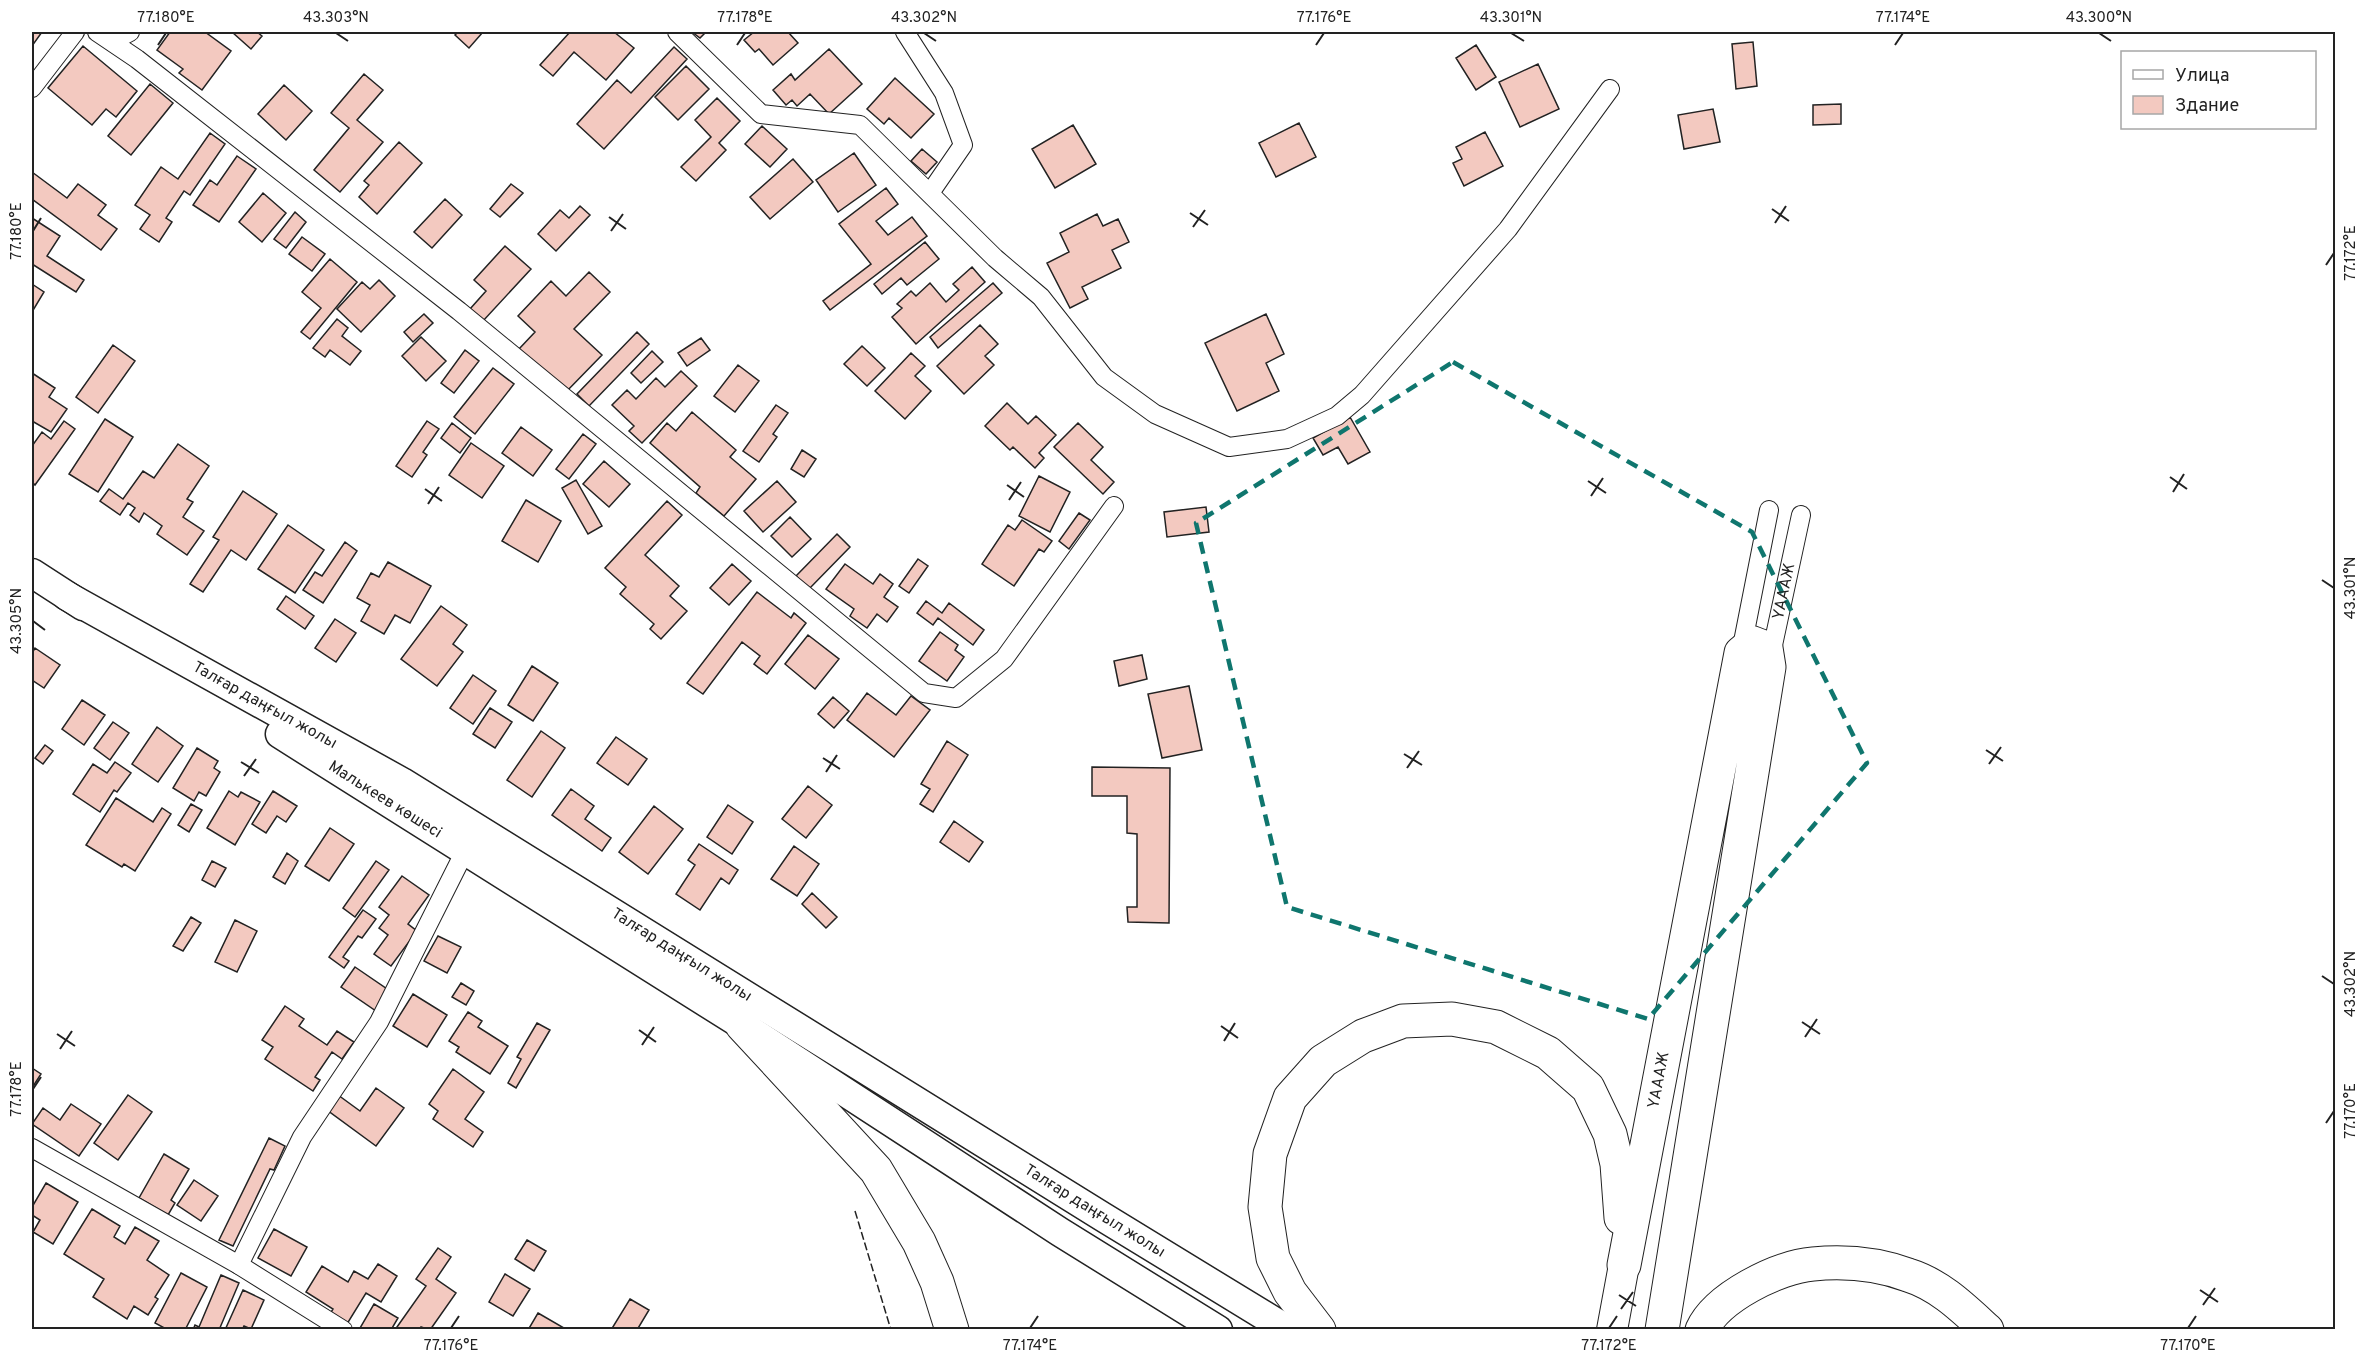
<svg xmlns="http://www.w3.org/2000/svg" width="2367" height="1361" viewBox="0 0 2367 1361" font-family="Overpass,sans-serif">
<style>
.building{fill:#f3c9c0;stroke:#222;stroke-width:1.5}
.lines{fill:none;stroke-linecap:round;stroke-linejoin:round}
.minor-casing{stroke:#222;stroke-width:20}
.primary-casing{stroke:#222;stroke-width:31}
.trunk-casing{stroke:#222;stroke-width:32}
.motorway-casing{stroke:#222;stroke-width:35}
.minor{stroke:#fff;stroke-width:18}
.primary{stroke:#fff;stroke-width:28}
.trunk{stroke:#fff;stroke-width:30}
.motorway{stroke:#fff;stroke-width:33}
.fence{stroke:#222;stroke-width:1.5;stroke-dasharray:8 3;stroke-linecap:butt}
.marked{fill:none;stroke:#0f766e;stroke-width:4.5;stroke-dasharray:12 8;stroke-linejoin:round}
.ticks{fill:none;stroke:#222;stroke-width:2}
.labels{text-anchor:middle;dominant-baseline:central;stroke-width:4.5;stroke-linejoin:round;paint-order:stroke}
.street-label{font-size:16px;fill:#222;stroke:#fff}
.neatline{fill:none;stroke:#222;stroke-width:2}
.ticks-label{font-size:15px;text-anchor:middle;fill:#222}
</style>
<rect width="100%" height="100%" fill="#fff"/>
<path class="building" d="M32,32h10l-10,14z
M170,32h35l26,19 -29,39 -23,-17 4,-4 -26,-19z
M232,32h25l5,4 -11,13z
M458,32h25l-14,16 -14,-13z
M570,32h44l20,16 -28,32 -32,-28 -21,24 -13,-11z
M692,32h14l-6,6z
M754,32h34l10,11 -25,22 -14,-16 -4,3 -11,-12z
M1753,42l4,44 -21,3 -4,-45z
M1476,45l20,32 -20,13 -20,-32z
M83,46l54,45 -21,26 -10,-8 -14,16 -44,-37z
M674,47l13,12 -83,90 -27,-25 40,-44 14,13z
M829,49l33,35 -33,30 -19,-20 -13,12 -5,-6 -6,5 -13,-15 18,-16 4,6z
M1538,64l21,45 -39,18 -21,-45z
M686,66l23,23 -31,31 -23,-23z
M364,74l19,16 -26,30 26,22 -43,50 -26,-22 35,-42 -18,-15z
M895,78l39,36 -23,24 -22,-20 -5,6 -17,-15z
M150,84l23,19 -42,52 -23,-19z
M284,85l28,26 -26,29 -28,-26z
M717,98l23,23 -21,22 7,7 -30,31 -15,-14 30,-30 -16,-17z
M1841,104v20l-28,1v-20z
M1713,109l7,33 -36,7 -6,-34z
M1299,123l17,34 -40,20 -17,-34z
M1073,125l23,39 -41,24 -23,-39z
M762,126l25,23 -17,18 -25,-23z
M1485,132l18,34 -39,20 -11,-23 9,-4 -6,-12z
M210,133l15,11 -35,51 -6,-4 -18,27 6,4 -13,20 -19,-13 10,-14 -15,-10 26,-38 17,12z
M399,142l23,21 -45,51 -18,-17 10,-12 -5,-4z
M922,149l15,13 -11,12 -15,-13z
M854,153l22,32 -38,27 -22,-32z
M237,156l19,13 -37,53 -26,-17 17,-25 7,5z
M793,159l20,23 -43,37 -20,-22z
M32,172l35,26 11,-14 28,21 -8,10 19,14 -16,21 -69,-51z
M511,184l12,9 -23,24 -10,-8z
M886,188l12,16 -22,17 12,14 24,-18 15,19 -97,74 -7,-9 48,-37 -32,-40z
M263,193l23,20 -24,29 -23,-20z
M445,199l17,16 -30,33 -18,-16z
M580,206l10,9 -34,36 -18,-17 22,-24 9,8z
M295,212l11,10 -20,26 -12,-9z
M1097,214l6,12 15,-7 11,23 -17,8 9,18 -39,19 6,12 -18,9 -23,-45 22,-11 -9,-19z
M32,218l28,18 -13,20 37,24 -8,12 -44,-28z
M302,237l23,17 -13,17 -23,-17z
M925,242l14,17 -32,26 -6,-7 -19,16 -8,-10z
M505,246l26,23 -48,52 -13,-12 16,-18 -12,-11z
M330,259l27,23 -47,57 -9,-7 20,-24 -19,-16z
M972,267l13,15 -69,62 -24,-27 10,-9 -5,-4 14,-13 5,5 14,-13 16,19 13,-12 -6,-6z
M589,272l21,20 -36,37 28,26 -37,38 -46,-44 16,-17 -17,-16 33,-35 15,15z
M379,280l16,16 -34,36 -24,-23 25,-27 8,7z
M993,283l9,10 -64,55 -8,-11z
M32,284l12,8 -12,20z
M424,314l9,9 -20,19 -9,-10z
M1266,314l18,40 -18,9 13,28 -42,20 -32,-68z
M337,319l11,9 -6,8 19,15 -11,14 -20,-15 -5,7 -12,-9z
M980,325l18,19 -13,12 9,9 -30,29 -27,-28z
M637,332l12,12 -60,62 -12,-12z
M421,337l25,24 -20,20 -24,-25z
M701,338l9,12 -23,16 -9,-13z
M113,345l22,16 -37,52 -22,-16z
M862,346l23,22 -18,18 -23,-22z
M465,350l14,11 -25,32 -13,-10z
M652,351l11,11 -22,21 -10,-10z
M911,353l14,13 -10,10 16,15 -26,28 -30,-28z
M738,365l21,16 -24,31 -21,-16z
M493,368l21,16 -39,50 -21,-17z
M681,371l16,15 -55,57 -13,-12 5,-5 -22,-21 15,-15 9,9 20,-21 9,9z
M32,373l23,15 -6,9 18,12 -16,23 -19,-11z
M1007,403l21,21 8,-8 20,19 -17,18 5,5 -9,10 -22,-21 -3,3 -25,-24z
M776,405l12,8 -15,21 4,3 -18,25 -16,-11z
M692,412l44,38 -6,7 26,22 -32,37 -28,-23 4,-6 -50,-44 17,-20 9,8z
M1350,417l20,35 -22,12 -10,-17 -15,8 -10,-17z
M105,419l28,18 -35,55 -29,-18z
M64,421l11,8 -40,56 -3,-3v-36l10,-14 9,7z
M427,421l12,8 -16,23 4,3 -15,22 -16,-11z
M452,423l19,15 -11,15 -19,-15z
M1078,423l25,24 -12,13 23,22 -11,12 -49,-47z
M521,427l31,23 -19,26 -31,-23z
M583,434l13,10 -27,35 -13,-10z
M471,443l33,23 -22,32 -33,-23z
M178,444l31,22 -22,33 6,3 -10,15 21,14 -17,24 -30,-21 5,-8 -18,-13 -5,9 -9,-7 5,-7 -7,-5 -8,12 -20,-14 9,-12 14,10 20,-28 11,7z
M802,450l14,9 -12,18 -13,-8z
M604,461l26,23 -21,23 -26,-23z
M1039,476l31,16 -20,40 -31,-16z
M576,480l26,46 -14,8 -26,-46z
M777,481l19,21 -33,30 -19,-21z
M243,491l34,23 -31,46 -15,-10 -28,42 -13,-8 29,-44 -6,-3z
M526,500l35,21 -23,41 -36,-21z
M667,501l15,14 -37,40 34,31 -9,10 17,15 -26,28 -11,-10 4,-5 -34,-30 6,-7 -21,-19z
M1206,507l3,25 -42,5 -3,-25z
M1079,513l11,7 -21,29 -10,-8z
M790,517l21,22 -19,18 -21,-21z
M1022,520l30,21 -8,11 -5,-3 -25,37 -32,-22 26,-39 7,5z
M288,525l36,25 -29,43 -37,-24z
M837,534l13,13 -41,42 -13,-13z
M345,542l12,9 -34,52 -20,-13 12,-18 7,4z
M918,559l10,7 -19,27 -10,-7z
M388,562l43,24 -21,37 -15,-8 -11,19 -23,-13 9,-16 -13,-7 14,-25 8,4z
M732,564l19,17 -22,24 -19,-17z
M845,564l28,20 7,-10 13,10 -9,13 14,10 -11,15 -10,-8 -10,14 -17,-12 4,-7 -28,-20z
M757,592l34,26 3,-5 12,10 -39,51 -13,-10 6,-8 -18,-14 -39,52 -16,-11z
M286,596l28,20 -9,13 -28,-20z
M926,601l16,12 7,-10 35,27 -11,15 -35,-27 -5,7 -16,-12z
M441,606l26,19 -14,19 10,8 -26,34 -36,-27z
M335,619l21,14 -20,29 -21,-14z
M940,632l18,13 -3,5 9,7 -17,24 -28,-20z
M808,635l31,24 -24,30 -30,-25z
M35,648l25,17 -16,23 -12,-8v-27z
M1142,655l5,24 -28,7 -5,-25z
M532,666l26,17 -25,38 -25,-16z
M473,675l23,16 -23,33 -23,-16z
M1189,686l13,64 -40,8 -14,-64z
M867,693l29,22 15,-19 19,14 -36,47 -47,-37z
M833,697l16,14 -15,17 -16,-14z
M82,700l23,15 -21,30 -22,-16z
M490,708l22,14 -17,26 -22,-14z
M113,722l16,11 -19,27 -16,-12z
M157,727l26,19 -25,36 -26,-18z
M541,731l24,17 -33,49 -25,-17z
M616,737l31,22 -19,26 -31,-22z
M947,741l21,14 -35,57 -13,-8 10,-15 -9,-5z
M45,745l8,6 -10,13 -8,-6z
M197,748l21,13 -4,7 6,4 -14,24 -7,-4 -5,9 -21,-13z
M115,762l16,11 -14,19 -3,-2 -14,22 -27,-18 20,-30 14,9z
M1092,767l78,1 -1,155 -41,-1 -1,-15h10v-73l-10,-1v-37h-35z
M808,786l24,19 -26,33 -24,-19z
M571,789l23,17 -9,13 26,19 -9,13 -50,-36z
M229,791l9,6 3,-5 19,10 -25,43 -28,-17z
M273,791l24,15 -11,16 -9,-6 -11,17 -14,-9z
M116,798l37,24 9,-14 9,6 -36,57 -11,-7 -2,3 -36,-22z
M191,804l11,6 -13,22 -11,-7z
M728,805l25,17 -21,32 -25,-17z
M654,806l29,23 -35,45 -29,-22z
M954,821l29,21 -14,20 -29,-20z
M330,828l24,16 -25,37 -24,-15z
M699,844l39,26 -9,14 -8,-6 -21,32 -24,-16 19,-29 -7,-5z
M794,846l25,18 -22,32 -26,-17z
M287,853l11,8 -13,23 -12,-7z
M212,861l14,7 -11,19 -13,-7z
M376,861l13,9 -34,47 -12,-9z
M402,876l27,19 -21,29 9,7 -26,35 -17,-12 14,-19 -9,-7 10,-13 -10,-8z
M812,893l25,24 -11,11 -24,-24z
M363,910l13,9 -14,19 -4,-2 -15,21 6,4 -5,7 -15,-11z
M191,917l10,6 -18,28 -10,-5z
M235,920l22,11 -20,41 -22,-10z
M438,936l23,11 -14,26 -23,-12z
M355,967l35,24 -14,20 -35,-24z
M461,983l13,8 -8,14 -14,-8z
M413,994l34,21 -20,32 -34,-21z
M285,1006l19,13 -5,7 28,19 10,-14 17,11 -12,17 -10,-7 -17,25 5,3 -7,11 -48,-32 8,-12 -11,-7z
M468,1012l14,9 -4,6 30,19 -18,28 -34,-22 3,-5 -10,-6z
M537,1023l13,7 -34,58 -8,-5 13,-24 -4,-2z
M32,1068l9,6 -9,14z
M453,1069l31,23 -19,27 18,13 -10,15 -40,-28 5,-8 -9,-7z
M376,1088l28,20 -28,38 -49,-36 11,-15 22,16z
M128,1095l24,17 -34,48 -24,-17z
M71,1104l30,20 -22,32 -47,-32 11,-16 17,12z
M269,1138l16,8 -11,24 -4,-1 -37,77 -14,-6z
M164,1154l25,15 -18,31 4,3 -7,12 -29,-17z
M194,1180l24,16 -17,25 -24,-16z
M46,1183l32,19 -25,42 -20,-12 7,-12 -8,-5v-8z
M92,1209l28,17 -6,11 11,7 10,-17 24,14 -12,19 22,15 -14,22 3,2 -10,16 -14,-9 -7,13 -34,-22 11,-18 -40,-25z
M274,1229l33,18 -16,29 -33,-18z
M527,1240l19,11 -12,20 -19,-12z
M438,1248l13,9 -15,22 20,14 -26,37 -9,-3 -2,3h-19l-3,-3 29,-41 -10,-7z
M378,1264l19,12 -16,26 -15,-9 -19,31 -17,-10 3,-5 -27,-17 16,-26 26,16 6,-11 14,8z
M181,1273l26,14 -22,43h-17l-13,-7z
M505,1274l25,15 -17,27 -24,-14z
M221,1275l18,8 -20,47h-26l2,-5 4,2z
M243,1290l21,10 -13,29 -7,-3 -2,4h-17z
M630,1299l19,11 -12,20h-26z
M374,1304l24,14 -7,12 -31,-2z
M538,1313l26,15 -1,2h-35z"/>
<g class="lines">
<g class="minor-casing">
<g id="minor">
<path d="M97,32l40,27 322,252 465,382 32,5 48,-39 110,-153"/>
<path d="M677,32l84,82 99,11 135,133 46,39 63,80 51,37 74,33 58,-8 50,-23 25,-21 146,-166 102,-140"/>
<path d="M905,32l39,61 19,52 -33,48"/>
<path d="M113,41l17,-9"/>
<path d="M32,88l43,-56"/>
<path d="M1741,652l28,-142"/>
<path id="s1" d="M1770,659l31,-144"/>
<path d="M32,1148l207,117 104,65"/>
<path d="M239,1265l63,-128 77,-115 86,-171"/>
</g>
</g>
<g class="primary-casing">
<g id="primary">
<path d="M32,573l51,33"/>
<path id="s2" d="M67,596l335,186 701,435 185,113"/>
<path id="s3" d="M280,734l462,291 318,207 158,98"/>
</g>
</g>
<g class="trunk-casing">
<path id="trunk" d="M1612,1330l12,-65"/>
</g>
<g class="motorway-casing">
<g id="motorway">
<path d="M742,1025l134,145 43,72 18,40 15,48"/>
<path id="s4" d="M1624,1265l117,-612 12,-10 13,5 3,19 -107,663"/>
<path d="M1319,1330l-29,-38 -17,-34 -8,-51 5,-53 20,-56 33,-37 40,-25 40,-15 49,-2 44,8 52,26 40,35 22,46 7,30 4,54"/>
<path d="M1702,1330c15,-33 76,-63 111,-66 31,-3 65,0 95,11 32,10 55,33 79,55"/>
</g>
</g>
<use href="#minor" class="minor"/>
<use href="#primary" class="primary"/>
<use href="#trunk" class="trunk"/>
<use href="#motorway" class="motorway"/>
<path class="fence" d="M855,1211l36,119"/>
</g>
<path class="marked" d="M1453,362l299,170 115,231 -219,256 -361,-112 -91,-384z"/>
<path class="ticks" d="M336,33l12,8M924,33l12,8M1511,33l13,8M2099,33l12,8M158,45l8,-12M737,45l8,-12M1316,45l8,-12M1895,45l8,-12M1772,209l17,12M1190,213l18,12M609,217l17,12M1775,223l11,-17M1193,227l12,-17M33,231l8,-13M611,231l12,-17M2326,265l8,-12M2170,477l17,12M1588,481l18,12M1007,485l17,12M425,489l17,12M2173,492l11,-18M1591,496l12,-18M1009,500l12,-18M428,504l11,-17M2322,580l12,8M33,621l12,9M1986,750l17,11M1404,754l18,11M823,758l17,11M241,762l18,11M1989,764l12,-17M1407,768l12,-17M826,772l11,-17M244,776l12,-17M2322,976l12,8M1802,1022l18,12M1221,1026l17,12M639,1030l17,12M57,1034l18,12M1805,1037l12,-18M1224,1041l11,-18M642,1045l12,-18M60,1049l12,-18M33,1089l8,-12M2326,1123l8,-12M2200,1290l18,12M1619,1295l17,11M2203,1305l12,-17M1621,1309l12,-17M451,1328l8,-12M1030,1328l8,-12M1609,1328l8,-12M2188,1328l8,-12"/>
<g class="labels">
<g class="street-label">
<text stroke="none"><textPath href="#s1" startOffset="69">ҮАААЖ</textPath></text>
<text stroke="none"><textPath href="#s2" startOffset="226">Талғар даңғыл жолы</textPath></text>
<text stroke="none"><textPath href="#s3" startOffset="124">Малькеев көшесі</textPath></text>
<text stroke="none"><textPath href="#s2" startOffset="712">Талғар даңғыл жолы</textPath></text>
<text stroke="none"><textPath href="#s4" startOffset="188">ҮАААЖ</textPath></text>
<text stroke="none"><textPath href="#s2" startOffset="1198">Талғар даңғыл жолы</textPath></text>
</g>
</g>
<rect width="2367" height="1361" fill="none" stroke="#ffffff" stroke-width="66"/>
<rect x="2121" y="51" width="195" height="78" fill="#ffffff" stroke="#a7a7a7" stroke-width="1.5"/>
<rect x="2133" y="70" width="30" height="9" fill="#ffffff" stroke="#a7a7a7" stroke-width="1.5"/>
<text x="2175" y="81" font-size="18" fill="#222222">Улица</text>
<rect x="2133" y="96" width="30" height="18" fill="#f3c9c0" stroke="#a7a7a7" stroke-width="1.5"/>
<text x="2175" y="111" font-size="18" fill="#222222">Здание</text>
<rect x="33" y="33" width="2301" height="1295" class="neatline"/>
<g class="ticks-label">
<text x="166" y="22">77.180°E</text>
<text x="336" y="22">43.303°N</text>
<text x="745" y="22">77.178°E</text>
<text x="924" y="22">43.302°N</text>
<text x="1324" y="22">77.176°E</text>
<text x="1511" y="22">43.301°N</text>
<text x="1903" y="22">77.174°E</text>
<text x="2099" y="22">43.300°N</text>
<text transform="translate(16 231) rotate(-90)" y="5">77.180°E</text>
<text transform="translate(2350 253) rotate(-90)" y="5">77.172°E</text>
<text transform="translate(2350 588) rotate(-90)" y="5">43.301°N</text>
<text transform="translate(16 621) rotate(-90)" y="5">43.305°N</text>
<text transform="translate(2350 984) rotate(-90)" y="5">43.302°N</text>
<text transform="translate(16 1089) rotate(-90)" y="5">77.178°E</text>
<text transform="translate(2350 1111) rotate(-90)" y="5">77.170°E</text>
<text x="451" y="1350">77.176°E</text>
<text x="1030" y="1350">77.174°E</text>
<text x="1609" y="1350">77.172°E</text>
<text x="2188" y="1350">77.170°E</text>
</g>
</svg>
